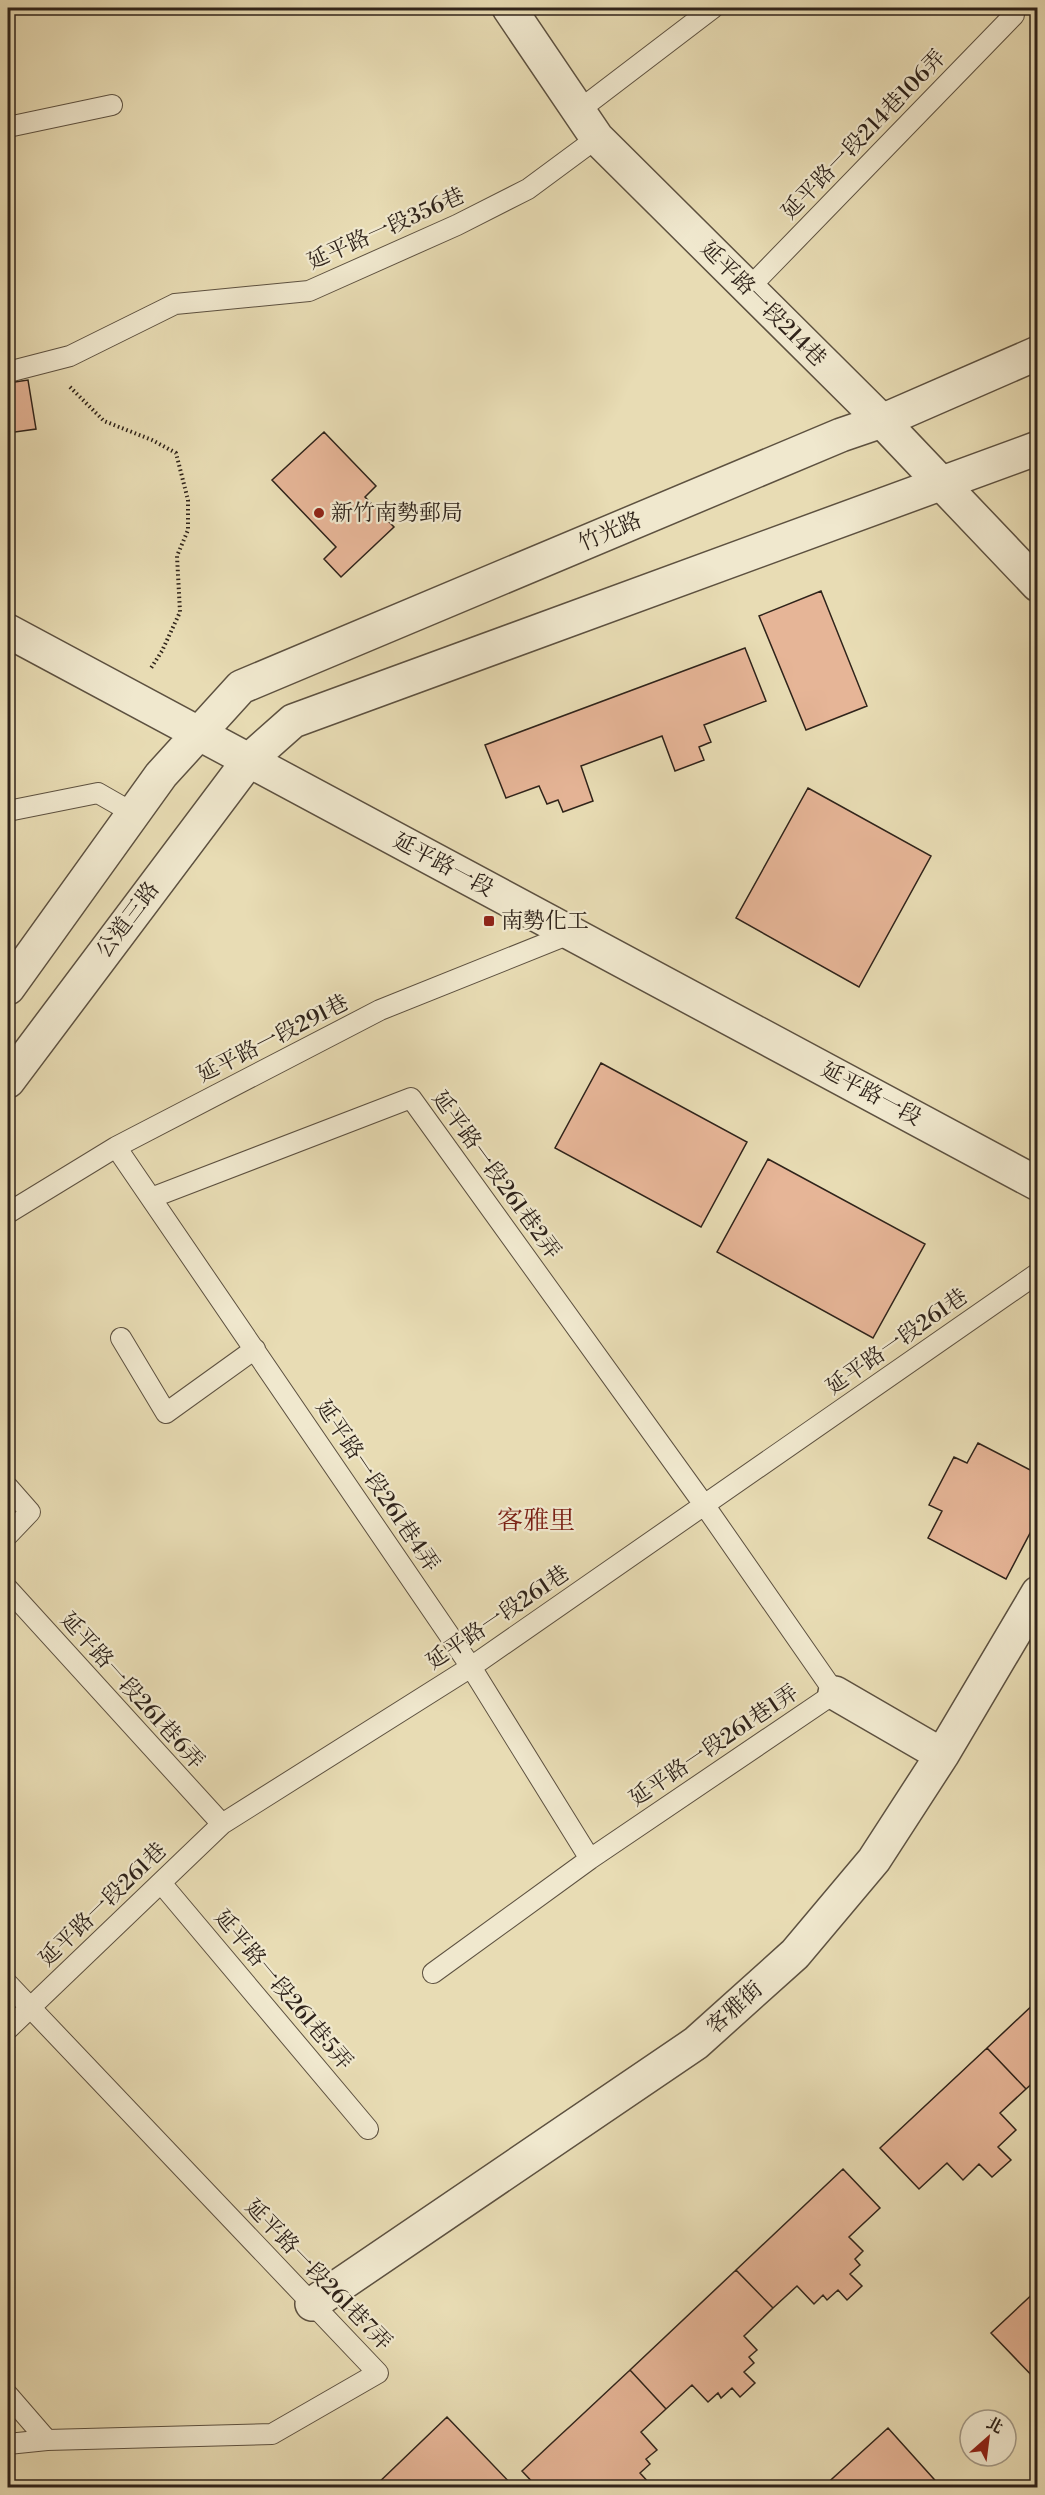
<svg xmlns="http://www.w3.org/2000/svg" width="1045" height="2495" viewBox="0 0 1045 2495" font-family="'Libre Bodoni','Noto Serif TC',serif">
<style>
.building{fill:#e6b597;stroke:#2f231a;stroke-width:1.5}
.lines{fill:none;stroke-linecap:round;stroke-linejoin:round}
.service-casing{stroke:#5d5140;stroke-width:22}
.minor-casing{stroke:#5d5140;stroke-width:36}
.tertiary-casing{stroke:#5d5140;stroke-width:36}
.path{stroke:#2f231a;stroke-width:4;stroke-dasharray:1.5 3;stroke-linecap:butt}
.service{stroke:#f0e8ce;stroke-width:20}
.minor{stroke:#f0e8ce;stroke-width:33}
.tertiary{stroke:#f0e8ce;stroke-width:33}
.poi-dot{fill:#8f2418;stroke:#f0e8ce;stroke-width:2}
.labels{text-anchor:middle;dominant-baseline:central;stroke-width:4.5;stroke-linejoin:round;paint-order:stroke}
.street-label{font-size:22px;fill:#2f231a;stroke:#f0e8ce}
.poi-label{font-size:22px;fill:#2f231a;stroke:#f0e8ce;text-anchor:start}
.quarter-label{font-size:26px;fill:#7a1f14;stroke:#f0e8ce}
</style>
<rect width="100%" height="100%" fill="#e8dcb4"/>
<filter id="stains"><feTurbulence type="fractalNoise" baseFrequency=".00333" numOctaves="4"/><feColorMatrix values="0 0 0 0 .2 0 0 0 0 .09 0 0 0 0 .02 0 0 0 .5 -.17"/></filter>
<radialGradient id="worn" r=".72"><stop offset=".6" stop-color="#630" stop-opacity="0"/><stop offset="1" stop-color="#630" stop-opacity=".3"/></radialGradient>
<path class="building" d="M28,380l8,49 -28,4v-50z
M324,432l52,54 -11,11 29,30 -53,50 -17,-18 12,-12 -64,-67z
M821,591l46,115 -61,24 -47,-114z
M745,648l21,53 -62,24 7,17 -12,5 5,13 -29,11 -13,-35 -81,30 12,35 -30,11 -5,-12 -11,4 -8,-18 -33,12 -21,-53z
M808,788l123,68 -72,131 -123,-69z
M601,1063l146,79 -46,85 -146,-79z
M768,1159l157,85 -52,94 -156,-86z
M978,1443l60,31v44l-32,61 -78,-41 14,-27 -13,-6 25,-48 13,6z
M1038,2000v78l-12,11 -39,-41z
M987,2048l39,41 -26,24 16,17 -18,17 13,13 -19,17 -13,-13 -16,16 -16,-17 -28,26 -39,-41z
M843,2169l37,39 -31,29 14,14 -8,8 5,6 -10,9 12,12 -15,14 -9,-10 -11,10 -4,-5 -9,9 -17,-18 -24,22 -37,-38z
M736,2270l37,38 -29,28 13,14 -8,7 5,6 -10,9 11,11 -15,14 -8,-9 -11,10 -3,-5 -10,9 -16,-17 -26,24 -36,-39z
M1038,2289v93l-47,-49z
M630,2370l36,39 -25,23 16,18 -11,9 4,5 -10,9 10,11 -4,4h-15l-3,-3 -3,3h-31l-5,-6 -7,6h-44l-16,-17z
M447,2417l68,71h-142z
M888,2428l54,60h-120z"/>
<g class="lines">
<g class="service-casing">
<path id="service" d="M578,111l135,-103
M8,127l104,-22
M748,289l266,-274
M8,372l62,-16 105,-52 134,-13 148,-66 71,-36 69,-51
M8,811l90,-18 35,20
M116,1147l355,520 119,192
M151,1198l260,-100 294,408 130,187 -245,166 -157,114
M8,1213l108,-66 264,-137 192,-77
M121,1338l45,75 89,-64
M8,1487l22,25 -22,23
M8,1589l214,235
M161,1883l207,246
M8,1984l370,389 -106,61 -225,6 -39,4
M8,2029l214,-205 249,-157 567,-394
M8,2395l39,45"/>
</g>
<g class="minor-casing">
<path id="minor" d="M509,8l88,130 285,283 156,164
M835,1693l107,62
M312,2304l384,-261 99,-89 79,-94 68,-105 96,-162"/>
</g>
<g class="tertiary-casing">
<path id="tertiary" d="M8,631l1030,553
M8,988l153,-213 80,-88 600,-252 41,-14 156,-68
M8,1081l241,-321 44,-39 745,-273"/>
</g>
<path class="path" d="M70,387l34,34 48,19 24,13 12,47v30l-11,26 3,56 -18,39 -11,17"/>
<use href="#service" class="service"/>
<use href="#minor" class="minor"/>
<use href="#tertiary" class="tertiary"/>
</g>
<g class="poi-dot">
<circle cx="319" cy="513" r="6"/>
<rect x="483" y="915" width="12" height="12" rx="3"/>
</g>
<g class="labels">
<g class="street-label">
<text transform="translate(864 135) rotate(-46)">延平路一段214巷106弄</text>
<text transform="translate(386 229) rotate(-24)">延平路一段356巷</text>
<text transform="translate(763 304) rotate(45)">延平路一段214巷</text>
<text transform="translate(610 532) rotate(-23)">竹光路</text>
<text transform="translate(443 865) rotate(28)">延平路一段</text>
<text transform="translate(128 920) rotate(-53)">公道三路</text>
<text transform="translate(273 1039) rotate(-27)">延平路一段291巷</text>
<text transform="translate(871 1094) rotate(28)">延平路一段</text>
<text transform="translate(496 1175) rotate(54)">延平路一段261巷2弄</text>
<text transform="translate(897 1342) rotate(-35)">延平路一段261巷</text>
<text transform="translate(377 1486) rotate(56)">延平路一段261巷4弄</text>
<text transform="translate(498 1618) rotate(-34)">延平路一段261巷</text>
<text transform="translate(132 1691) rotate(48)">延平路一段261巷6弄</text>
<text transform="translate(714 1746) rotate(-34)">延平路一段261巷1弄</text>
<text transform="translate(103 1905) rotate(-44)">延平路一段261巷</text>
<text transform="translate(283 1990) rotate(50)">延平路一段261巷5弄</text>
<text transform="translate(735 2008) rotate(-42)">客雅街</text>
<text transform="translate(318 2275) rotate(46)">延平路一段261巷7弄</text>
</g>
<g class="poi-label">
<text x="331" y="513">新竹南勢郵局</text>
<text x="501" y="921">南勢化工</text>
</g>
<g class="quarter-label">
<text x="536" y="1521">客雅里</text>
</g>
</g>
<rect width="1045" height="2495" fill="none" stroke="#e8dcb4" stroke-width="30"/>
<rect x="9" y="9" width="1027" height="2477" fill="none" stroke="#2f231a" stroke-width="3"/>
<rect x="15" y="15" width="1015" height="2465" fill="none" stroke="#2f231a" stroke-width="1.5"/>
<g transform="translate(988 2438) rotate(28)"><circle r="28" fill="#f0e8ce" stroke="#a39986" stroke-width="1.5"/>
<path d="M0-4.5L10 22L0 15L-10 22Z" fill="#8f2418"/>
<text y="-9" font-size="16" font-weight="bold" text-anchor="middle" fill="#2f231a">北</text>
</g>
<rect width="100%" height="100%" filter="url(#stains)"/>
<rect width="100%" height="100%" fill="url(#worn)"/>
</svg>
